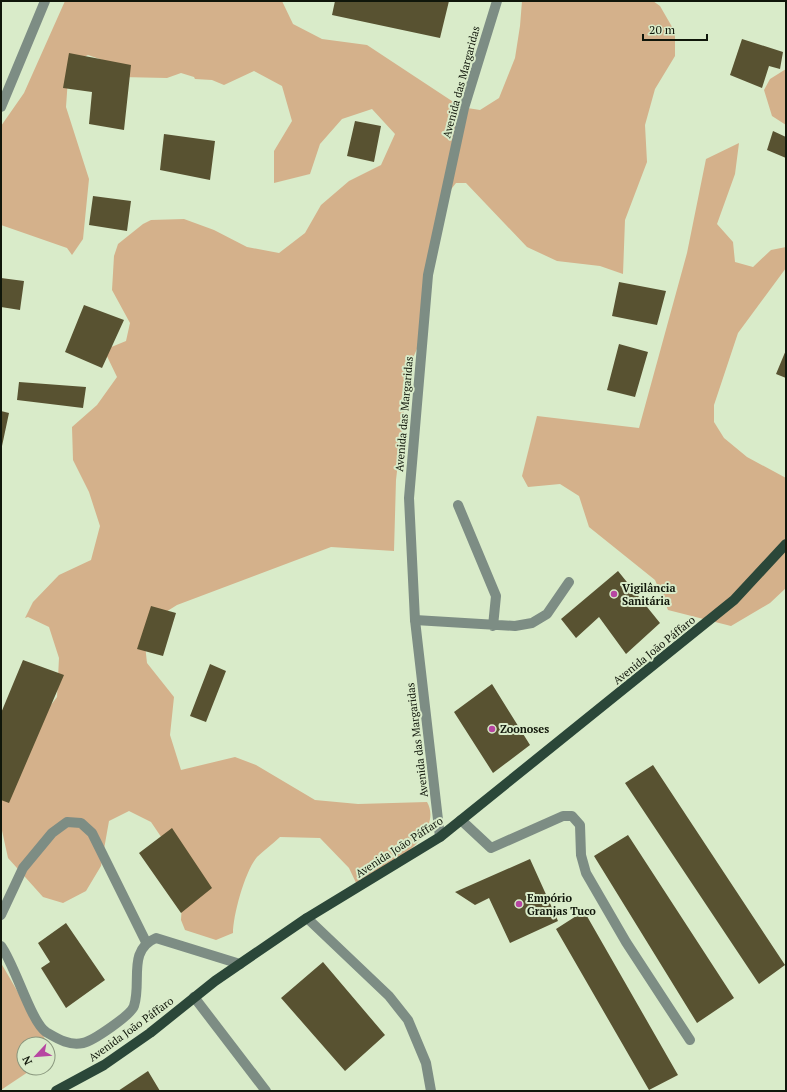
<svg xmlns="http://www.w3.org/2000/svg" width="787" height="1092" viewBox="0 0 787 1092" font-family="'PT Serif',serif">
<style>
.green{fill:#d4b18b}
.building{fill:#585231}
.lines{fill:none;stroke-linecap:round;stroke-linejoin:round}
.lane{stroke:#7d8d84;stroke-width:10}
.street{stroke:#7d8d84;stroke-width:10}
.primary{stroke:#2b4739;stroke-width:10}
.poi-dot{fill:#b746a2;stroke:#d9ebc9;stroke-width:1.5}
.labels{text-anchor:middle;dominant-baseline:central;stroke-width:4;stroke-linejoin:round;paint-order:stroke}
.street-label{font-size:11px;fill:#10160a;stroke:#d9ebc9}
.poi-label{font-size:11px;font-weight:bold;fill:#10160a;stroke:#d9ebc9;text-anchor:start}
</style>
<rect width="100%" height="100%" fill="#d9ebc9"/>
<path class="green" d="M65,1h217l11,23 29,15 45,6 94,62 19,3 19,-12 16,-40 5,-32 2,-25h131l7,5 15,26v24l-20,33 -10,36 2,37 -22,58 -2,54 -23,-8 -43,-5 -30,-14 -61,-64h-10l-11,14 -22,138 -14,32 -13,113 -2,71 -63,-4 -154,58 -24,15 -9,16 3,27 27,34 -4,38 11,35 54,-13 21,8 59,35 43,4 69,-2c19,33 -46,71 -68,87l-10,-21 -29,-30 -40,-1c-7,7 -16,13 -23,20 -12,14 -24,58 -24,76l-17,7 -31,-10 -4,-10 2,-34 -11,-33 -21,-31 -22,-11 -20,10 -8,45 -15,25 -23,12 -20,-6 -35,-39 -7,-32v-29l18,-50 38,-50 2,-39 -10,-31 -21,-10 -3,1 8,-16 26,-27 32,-15 9,-34 -11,-34 -16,-32 -1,-33 25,-22 20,-28 -13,-27 22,-9 4,-18 -18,-33 2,-34 4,-12 25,-20 8,-4 33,-1 30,11 33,17 32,6 26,-20 16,-28 28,-24 32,-16 14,-31 -23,-25 -30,10 -22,25 -10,30 -36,9v-32l18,-30 -10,-35 -28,-15 -30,14 -12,-5 -17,-1 -1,-2 -13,-4 -14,5 -46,-1 -7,-13 -26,-9 -19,9 -3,43 23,72 -6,60 -11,16 -5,-7 -66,-23v-99l23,-33z
M786,69v56l-14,-9 -8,-26 6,-11z
M739,143l-4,31 -18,50 16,18 2,20 18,5 18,-17 15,-3v21l-48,65 -24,72v17l10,16 23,19 39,21v110l-16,15 -39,23 -63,-16 -13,-30 -66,-53 -10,-31 -19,-12 -32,3 -6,-11 15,-60 102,12 48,-175 19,-94z
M1,963l47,81h-24v24h10l-33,22z"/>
<path class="building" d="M335,1h114l-9,37 -108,-23z
M742,39l41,13 -3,17 -11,-3 -7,22 -32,-13z
M69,53l62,12 -7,65 -35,-6 3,-32 -29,-4z
M355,121l26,5 -7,36 -27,-6z
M773,131l13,6v21l-19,-8z
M164,134l51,7 -5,39 -50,-10z
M93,196l38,5 -4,30 -38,-6z
M1,278l23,3 -4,29 -19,-3z
M619,282l47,9 -9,34 -45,-9z
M84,305l40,15 -22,48 -37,-16z
M619,344l29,8 -13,45 -28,-7z
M786,350v28l-10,-4z
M19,382l67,5 -3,21 -66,-8z
M1,411l8,2 -7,33h-1z
M618,571l42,52 -34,31 -27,-37 -23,21 -15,-19z
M151,606l25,7 -13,43 -26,-7z
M23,660l41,15 -55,128 -8,-3v-87z
M210,664l16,7 -20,51 -16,-6z
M492,684l38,61 -37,28 -39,-61z
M653,765l132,200 -26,19 -134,-201z
M172,828l40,60 -31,25 -42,-60z
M628,835l106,163 -37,25 -103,-167z
M530,859l28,62 -48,22 -21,-45 -14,7 -20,-13z
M584,911l94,164 -29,15 -93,-161z
M66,923l39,57 -39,28 -25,-40 9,-6 -12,-19z
M323,962l62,73 -40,36 -64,-73z
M148,1071l12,20h-42z"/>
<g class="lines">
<path class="lane" d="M458,505l38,91 -3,30
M415,620l100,6 17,-3 15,-9 22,-32
M461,820l30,28 72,-32h9l8,9 1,30 5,18 40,69 64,98
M1,915l22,-47 29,-35 15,-11 14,1 11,10 54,109"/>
<path class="street" d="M1,107l44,-106
M440,837l-25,-217 -6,-122 19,-223 36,-167 33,-107
M307,918l82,78 19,24 18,43 5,28
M1,946c14,19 30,76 45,86 12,7 23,14 37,11 10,-2 48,-28 51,-37 8,-24 -7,-56 22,-68l84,26
M194,997l72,94"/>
<path class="primary" d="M56,1091l48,-26 46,-32 65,-52 92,-63 133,-81 294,-237 52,-56"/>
</g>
<g class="poi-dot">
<circle cx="614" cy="594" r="4"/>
<circle cx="492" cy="729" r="4"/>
<circle cx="519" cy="904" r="4"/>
</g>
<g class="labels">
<g class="street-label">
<text transform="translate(461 82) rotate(-75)">Avenida das Margaridas</text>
<text transform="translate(404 414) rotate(-85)">Avenida das Margaridas</text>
<text transform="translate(654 650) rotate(-39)">Avenida João Páffaro</text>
<text transform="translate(417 740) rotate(-97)">Avenida das Margaridas</text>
<text transform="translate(399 847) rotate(-33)">Avenida João Páffaro</text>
<text transform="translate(131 1029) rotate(-36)">Avenida João Páffaro</text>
</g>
<g class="poi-label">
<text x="622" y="588">Vigilância<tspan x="622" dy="13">Sanitária</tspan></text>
<text x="500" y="729">Zoonoses</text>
<text x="527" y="898">Empório<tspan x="527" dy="13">Granjas Tuco</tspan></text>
</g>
</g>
<rect width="787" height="1092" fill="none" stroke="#10160a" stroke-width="4"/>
<g transform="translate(36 1056) rotate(244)"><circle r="19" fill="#d9ebc9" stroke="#89967d"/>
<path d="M0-3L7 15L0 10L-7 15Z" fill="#b746a2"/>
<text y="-6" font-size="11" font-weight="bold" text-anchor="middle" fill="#10160a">N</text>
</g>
<path d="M643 34v6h64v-6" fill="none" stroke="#10160a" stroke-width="2"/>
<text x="649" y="34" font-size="12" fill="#10160a" stroke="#d9ebc9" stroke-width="3" paint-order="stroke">20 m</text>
</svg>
